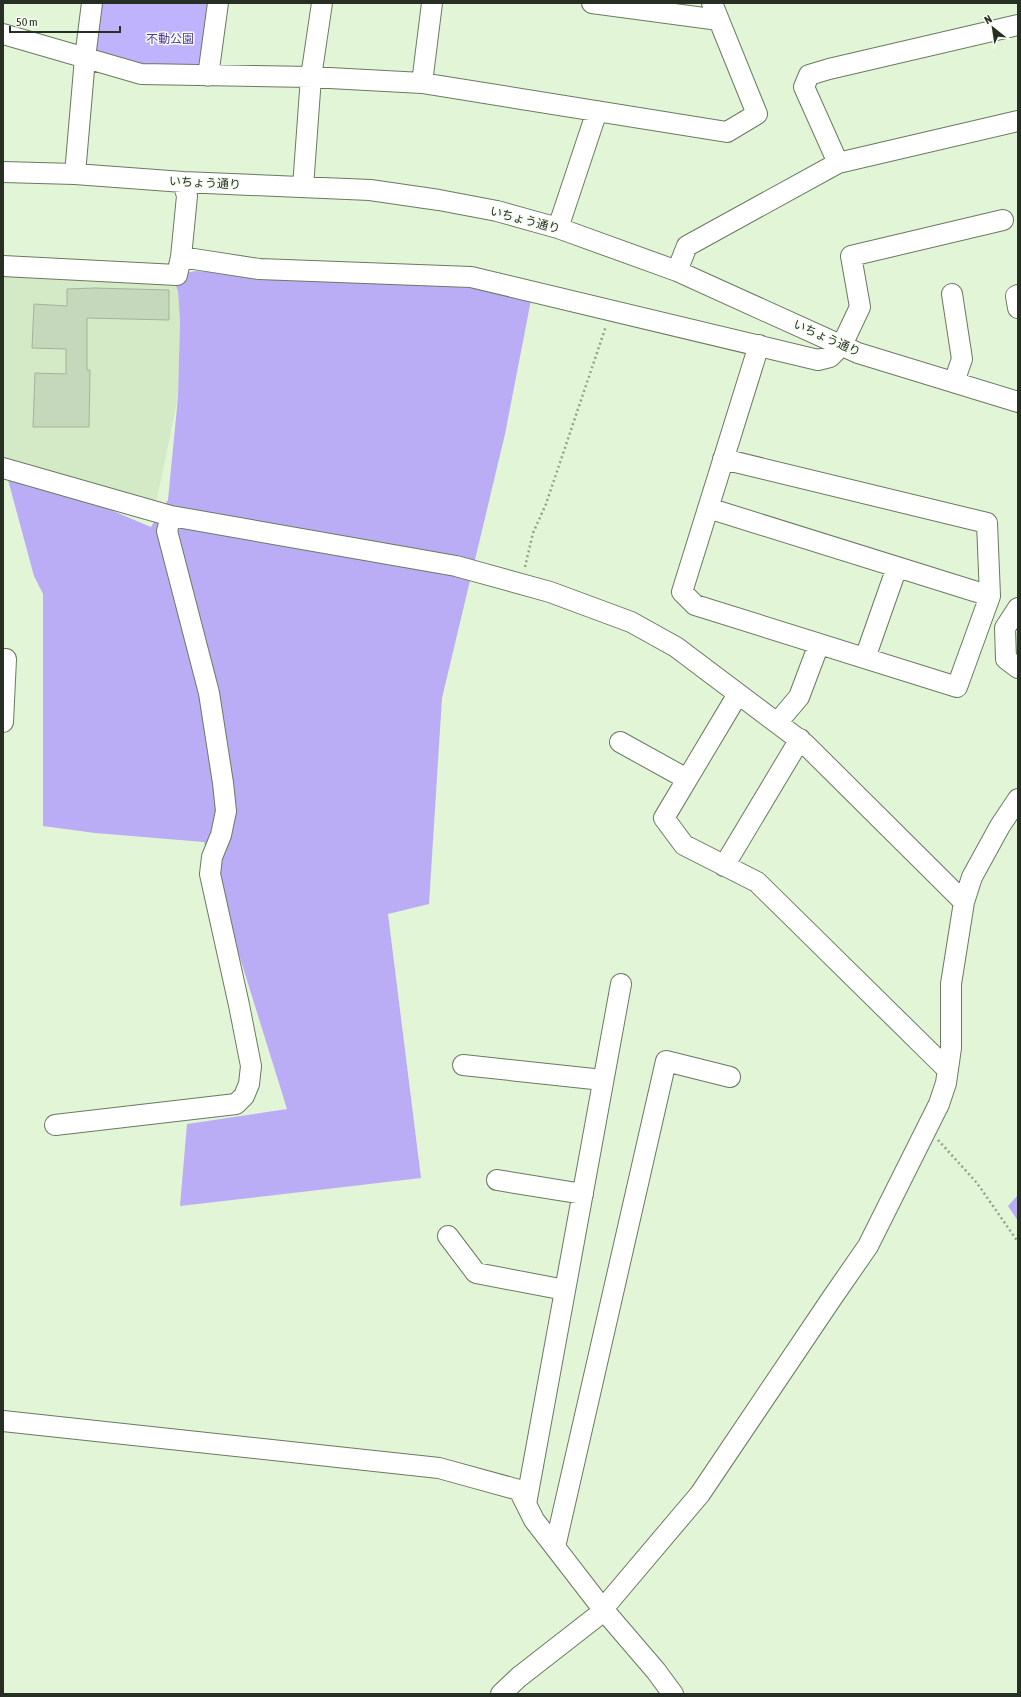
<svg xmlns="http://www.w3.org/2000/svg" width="1021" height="1697" viewBox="0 0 1021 1697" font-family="'Asap Condensed','Noto Sans JP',sans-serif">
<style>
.built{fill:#d4eac7}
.green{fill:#c0b3fd}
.forest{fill:#baadf5}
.building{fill:#c6d8bc;stroke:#a3b498}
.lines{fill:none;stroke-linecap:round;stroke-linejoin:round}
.minor-casing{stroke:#6a7a61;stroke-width:22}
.path{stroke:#93a18b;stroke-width:2.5;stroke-dasharray:2 3;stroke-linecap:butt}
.minor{stroke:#fff;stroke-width:20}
.labels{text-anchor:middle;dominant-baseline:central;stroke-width:3;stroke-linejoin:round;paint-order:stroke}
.park-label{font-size:12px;fill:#54369b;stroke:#f6fef2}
.street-label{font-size:12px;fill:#272e23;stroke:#f6fef2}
</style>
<rect width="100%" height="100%" fill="#e2f5d7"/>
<path class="built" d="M3,275l170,3 5,13 2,30 -2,76 -23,112 -152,-45z"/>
<path class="green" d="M92,3h126l-10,73 -123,-18z"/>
<path class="forest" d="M196,271l275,17 60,12 -26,134 -63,264 -13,206 -41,10 33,264 -241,28 7,-82 100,-15 -83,-267 -109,-9 -52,-7v-232l-9,-18 -30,-111 147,62 17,-27 10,-103 2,-76 -2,-30 -5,-13 12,-5z
M1018,1195v26l-10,-15z"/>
<path class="building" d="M94,288l75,2v30l-82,-2v52h3l-1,57h-56l2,-54 31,1v-25l-34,-1 2,-44 33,2v-17z"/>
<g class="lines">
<g class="minor-casing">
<path id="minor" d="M592,3l127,17
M3,34l138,40 170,3 111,6 305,49 30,-18 -45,-111
M208,76l10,-73
M422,83l10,-80
M838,163l-34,-76 5,-12 20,-6 189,-44
M3,172l72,2 108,8 187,8 69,10 58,11 61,17 119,43 181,82 160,49
M75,174l10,-116 7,-55
M303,187l8,-110 11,-74
M558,228l39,-117
M181,257l78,12 212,8 347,83 12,-3 12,-12 18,-38 -9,-51 152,-36
M3,266l174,9 4,-18 6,-61 -4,-14
M677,271l10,-25 151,-83 180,-42
M952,294l10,65 -8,23
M1018,295l-2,1 2,12
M723,459l264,64 3,73 -33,91 -262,-82 -13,-13 77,-247
M3,468l168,48 285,50 94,26 81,30 45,25 129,97 159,158
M708,508l282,88
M1018,608l-13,20 1,31 12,9
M865,658l32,-91
M3,659h3l-3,63
M738,694l-74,124 20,27 73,37 191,188
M777,723l22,-26 20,-53
M620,742l67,37
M724,866l76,-127
M463,1065l140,15
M55,1125l181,-21 8,-8 5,-12 2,-18 -12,-61 -29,-131 2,-17 9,-22 5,-24 -3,-28 -14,-90 -42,-162 4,-15
M497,1180l86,14
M448,1236l28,37 89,17
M3,1421l436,47 80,22 15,30 68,88 54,63 17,23
M526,1504l95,-520
M555,1547l111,-486 64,16
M501,1694l18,-17 77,-60 104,-123 132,-196 36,-52 71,-142 7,-21 5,-35v-64l13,-82 8,-25 28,-51 18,-27"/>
</g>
<path class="path" d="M525,567l8,-34 13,-29 60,-178
M938,1140l39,43 41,59"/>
<use href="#minor" class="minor"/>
</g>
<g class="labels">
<g class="park-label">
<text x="170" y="39">不動公園</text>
</g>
<g class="street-label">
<text transform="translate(205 183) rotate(3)">いちょう通り</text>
<text transform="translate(525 220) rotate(15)">いちょう通り</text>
<text transform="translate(827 338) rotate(24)">いちょう通り</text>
</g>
</g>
<rect width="1021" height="1697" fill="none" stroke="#272e23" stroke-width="8"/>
<g transform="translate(993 28) rotate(330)" stroke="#f6fef2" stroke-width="3" paint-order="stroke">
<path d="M0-3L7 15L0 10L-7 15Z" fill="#272e23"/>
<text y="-6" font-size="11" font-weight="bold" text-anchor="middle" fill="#272e23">N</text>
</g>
<path d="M10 26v6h110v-6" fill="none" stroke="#272e23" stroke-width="2"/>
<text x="16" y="26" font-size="12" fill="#272e23" stroke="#f6fef2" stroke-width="3" paint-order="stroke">50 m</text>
</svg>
